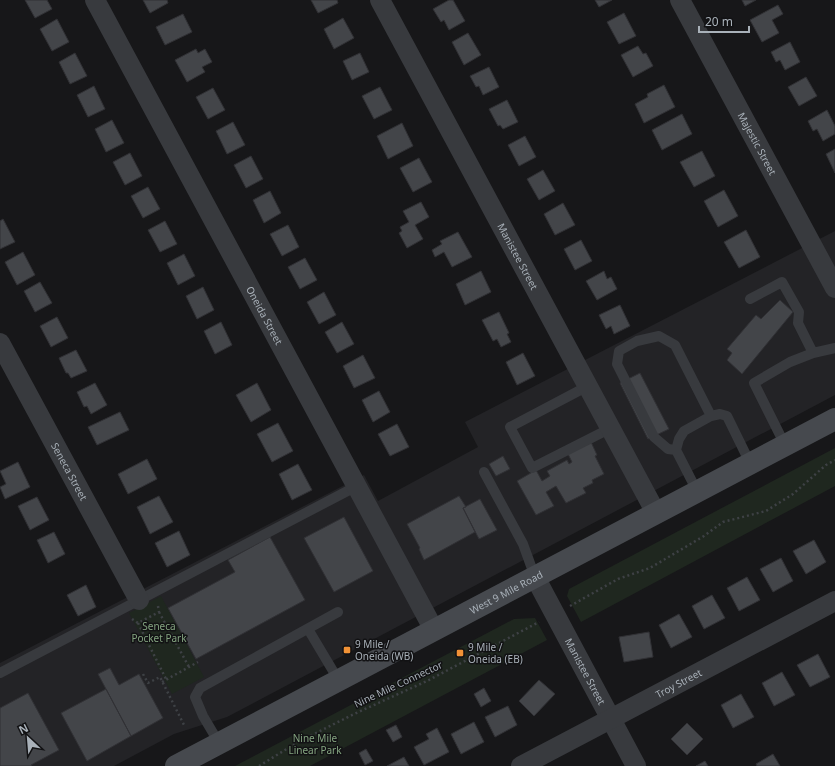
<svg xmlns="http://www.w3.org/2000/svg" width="835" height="766" viewBox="0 0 835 766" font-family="'Noto Sans',sans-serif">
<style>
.built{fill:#232326}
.green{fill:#1f271f}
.building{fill:#434549;stroke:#313135}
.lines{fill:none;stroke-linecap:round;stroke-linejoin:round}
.path{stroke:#3e4145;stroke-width:2.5;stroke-dasharray:2 3;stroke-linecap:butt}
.service{stroke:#383a3e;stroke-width:10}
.minor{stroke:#383a3e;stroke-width:20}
.secondary{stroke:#46494e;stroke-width:22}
.poi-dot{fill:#f19236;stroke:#121214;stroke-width:1.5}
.labels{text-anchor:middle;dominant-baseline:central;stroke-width:3;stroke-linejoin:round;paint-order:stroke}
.street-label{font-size:10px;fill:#a9b1b9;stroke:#121214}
.park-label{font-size:10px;fill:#84a480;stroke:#121214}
.poi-label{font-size:10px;fill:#a9b1b9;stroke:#121214;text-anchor:start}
</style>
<rect width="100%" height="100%" fill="#171719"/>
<path class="built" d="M835,231v164l-608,322 -53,17 -60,32h-114v-103l364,-188 14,26 100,-54 -13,-25z"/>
<path class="green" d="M835,448v38l-254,136 -14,-26 2,-7z
M161,596l43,81 -32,17 -43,-81z
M535,618l12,22 -237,126h-75l279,-147z"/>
<path class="building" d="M25,0h22l5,9 -17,9z
M143,0h24l1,3 -18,10z
M311,0h26l1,3 -20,10z
M449,0h4l12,21 -16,9 -5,-10 -3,2 -8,-13z
M595,0h17l-13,7z
M742,0h14l-11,6z
M778,5l5,9 -11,6 7,13 -17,9 -12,-22z
M624,13l12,23 -17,8 -12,-22z
M183,14l9,18 -27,13 -9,-18z
M343,18l11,20 -20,11 -10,-20z
M57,19l12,23 -17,9 -12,-22z
M468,33l13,22 -17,10 -12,-23z
M790,42l10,20 -15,8 -5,-10 -4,2 -5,-10z
M638,46l5,8 3,-1 7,13 -20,11 -12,-22z
M196,49l2,4 7,-4 7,13 -10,5 3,5 -18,10 -12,-22z
M75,53l12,23 -17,8 -11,-22z
M360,53l9,19 -17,8 -9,-19z
M489,67l10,20 -16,8 -4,-9 -3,1 -6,-11z
M806,77l11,19 -18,10 -11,-19z
M664,85l11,22 -31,16 -9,-19 13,-7 -1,-3z
M94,86l11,23 -17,8 -11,-22z
M380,87l12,23 -18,9 -12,-23z
M213,88l12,22 -17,9 -12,-22z
M507,100l11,22 -15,7 -3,-4 -2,1 -9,-17z
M827,110l8,16v8l-12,7 -6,-12 -4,2 -5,-10z
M682,114l10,20 -30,16 -10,-20z
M112,120l12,23 -18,9 -11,-23z
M233,122l12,23 -18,9 -11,-23z
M402,123l11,23 -25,13 -11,-23z
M525,136l11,21 -17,9 -11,-21z
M835,149v24l-9,-19z
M702,151l13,25 -21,11 -14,-25z
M130,153l12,23 -17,9 -12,-23z
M251,156l12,23 -17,9 -12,-23z
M419,158l13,24 -19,10 -13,-24z
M543,170l12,21 -16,9 -12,-21z
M148,187l12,22 -17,9 -12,-22z
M724,190l14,26 -20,11 -14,-26z
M270,191l11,22 -17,10 -11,-23z
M421,202l8,15 -14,8 8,14 -16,9 -8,-15 3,-2 -2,-4 9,-5 -6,-11z
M563,203l12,22 -20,10 -11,-21z
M3,219l12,23 -15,7v-28z
M165,221l12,23 -17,8 -12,-22z
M288,225l11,22 -17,9 -12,-22z
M746,230l14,27 -21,11 -15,-26z
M458,232l14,25 -20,10 -8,-15 -9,5 -3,-7 10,-6 -2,-3z
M581,240l11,21 -17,9 -11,-21z
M23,252l12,23 -18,10 -12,-23z
M184,254l11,22 -17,9 -11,-22z
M305,258l12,22 -17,9 -12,-22z
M481,271l10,21 -26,13 -9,-21z
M604,271l3,8 4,-2 6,12 -20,11 -11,-19z
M40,282l12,21 -17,9 -11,-21z
M203,287l11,23 -17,9 -11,-23z
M324,292l12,23 -17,9 -12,-22z
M780,300l13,12 -51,62 -15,-14 5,-7 -5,-4 29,-34 5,4z
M620,305l10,21 -16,8 -3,-8 -5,3 -7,-14z
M499,312l10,21 -2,1 4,8 -10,5 -4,-8 -4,2 -11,-21z
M57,317l11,21 -17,9 -11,-21z
M221,322l11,23 -17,9 -11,-23z
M342,322l12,22 -17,9 -12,-21z
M76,350l11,21 -16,7 -3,-5h-2l-7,-15z
M523,353l12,23 -18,9 -11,-23z
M363,355l12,23 -21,10 -11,-22z
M640,373l29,56 -21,10 -28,-56z
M95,383l12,22 -16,9 -4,-8 -3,1 -7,-15z
M257,383l14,27 -20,12 -15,-27z
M379,391l11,21 -17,10 -11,-22z
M120,412l9,18 -32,15 -9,-18z
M278,423l15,28 -21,11 -15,-28z
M397,424l12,23 -19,9 -12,-22z
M591,442l6,13 -2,1 9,18 -12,6 1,3 -10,5 3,5 -20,10 -10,-17 -10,6 8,14 -18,9 -19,-34 19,-11 6,11 8,-5 -3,-5 20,-11 2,4 3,-2 -4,-8z
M503,456l7,13 -14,7 -7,-12z
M147,459l10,20 -29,15 -10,-20z
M18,462l12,25 -25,12 -5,-12 6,-3 -6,-13z
M298,464l14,26 -20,10 -13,-26z
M159,496l14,26 -23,12 -13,-27z
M459,496l7,11 -3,1 12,24 -51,28 -5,-11 1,-1 -13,-24z
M37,497l12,23 -19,10 -12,-24z
M480,499l17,31 -18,9 -16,-31z
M344,517l29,54 -39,21 -30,-54z
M179,531l11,24 -23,12 -12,-24z
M54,532l11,22 -17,9 -11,-23z
M270,537l35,63 -109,59 -28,-51 67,-36 -7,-12z
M814,540l12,22 -20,12 -13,-23z
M781,558l12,23 -20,11 -13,-23z
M747,577l13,23 -21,11 -12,-23z
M86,585l10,22 -18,9 -11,-21z
M712,595l13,23 -21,11 -12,-23z
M679,614l13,23 -21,11 -12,-23z
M649,632l4,25 -29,5 -5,-25z
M818,654l12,23 -20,10 -13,-22z
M110,668l9,17 20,-11 24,44 -32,18 -33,-62z
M782,672l13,23 -21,11 -12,-23z
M539,680l16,14 -21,22 -15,-15z
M484,688l7,13 -10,6 -7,-13z
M106,689l25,47 -44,25 -26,-48z
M28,693l31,57 -28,15 1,1h-32v-58z
M741,694l13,23 -21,11 -12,-23z
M508,706l9,19 -22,12 -10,-20z
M474,722l10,20 -23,12 -10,-20z
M687,723l16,16 -16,16 -16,-16z
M396,725l6,12 -9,5 -7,-12z
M437,728l12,24 -25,13 -10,-18 15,-8 -3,-5z
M366,749l7,12 -8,4 -6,-12z
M773,754l7,12h-23l-1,-2z
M404,757l5,9h-22z
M705,761l3,5h-12z"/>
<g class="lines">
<path class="path" d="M570,606l48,-27 32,-11 54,-32 19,-14 43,-11 27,-17 33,-29 9,-5
M159,612l30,55
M132,619l6,4 21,-11 -1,-6
M138,623l28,56
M143,674l5,9 12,-6 24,48
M162,682l36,-20
M259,766l39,-24 56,-28 73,-33 112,-59"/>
<path class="service" d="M750,299l32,-17 17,30 -1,11 15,30
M588,386l-78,41 22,41 79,-40
M785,445l-31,-62 36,-21 23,-9 22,-5
M676,450l-8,-1 -14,-12 -37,-73 2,-13 18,-10 22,-5 16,9 36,71
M484,472l39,72 12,33
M697,491l-21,-41 3,-11 5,-8 27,-15 9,-2 7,2 23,47
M308,629l31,52
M0,673l357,-187
M219,743l-16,-27 -8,-19 5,-9 138,-76"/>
<g class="minor">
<path id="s1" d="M95,0l339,630"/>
<path id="s2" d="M380,0l276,513"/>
<path id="s3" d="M680,0l155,288"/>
<path id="s4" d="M0,343l139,257"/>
<path id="s5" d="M535,577l101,189"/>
<path id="s6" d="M521,766l314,-165"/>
</g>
<path class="secondary" id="s7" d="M176,766l659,-347"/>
</g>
<g class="poi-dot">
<rect x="343" y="646" width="8" height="8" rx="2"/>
<rect x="456" y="649" width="8" height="8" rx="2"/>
</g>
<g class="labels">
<g class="street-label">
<text stroke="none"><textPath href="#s3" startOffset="163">Majestic Street</textPath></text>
<text stroke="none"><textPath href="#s2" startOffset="291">Manistee Street</textPath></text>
<text stroke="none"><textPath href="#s1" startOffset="358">Oneida Street</textPath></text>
<text stroke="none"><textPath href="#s4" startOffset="146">Seneca Street</textPath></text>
<text stroke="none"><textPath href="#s7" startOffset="373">West 9 Mile Road</textPath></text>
<text stroke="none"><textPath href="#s5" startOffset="107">Manistee Street</textPath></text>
<text stroke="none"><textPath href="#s6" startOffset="178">Troy Street</textPath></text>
<text transform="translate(398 684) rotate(-25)">Nine Mile Connector</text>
</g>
<g class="park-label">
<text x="159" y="626">Seneca<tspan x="159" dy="12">Pocket Park</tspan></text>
<text x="315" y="738">Nine Mile<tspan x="315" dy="12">Linear Park</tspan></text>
</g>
<g class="poi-label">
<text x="355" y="644">9 Mile /<tspan x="355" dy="12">Oneida (WB)</tspan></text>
<text x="468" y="647">9 Mile /<tspan x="468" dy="12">Oneida (EB)</tspan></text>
</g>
</g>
<g transform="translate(28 738) rotate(334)" stroke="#121214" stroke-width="3" paint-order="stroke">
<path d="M0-3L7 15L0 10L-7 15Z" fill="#a9b1b9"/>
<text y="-6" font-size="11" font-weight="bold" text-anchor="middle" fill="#a9b1b9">N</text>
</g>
<path d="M699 26v6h50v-6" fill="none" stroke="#a9b1b9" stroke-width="2"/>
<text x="705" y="26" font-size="12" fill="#a9b1b9" stroke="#121214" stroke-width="3" paint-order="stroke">20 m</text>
</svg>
